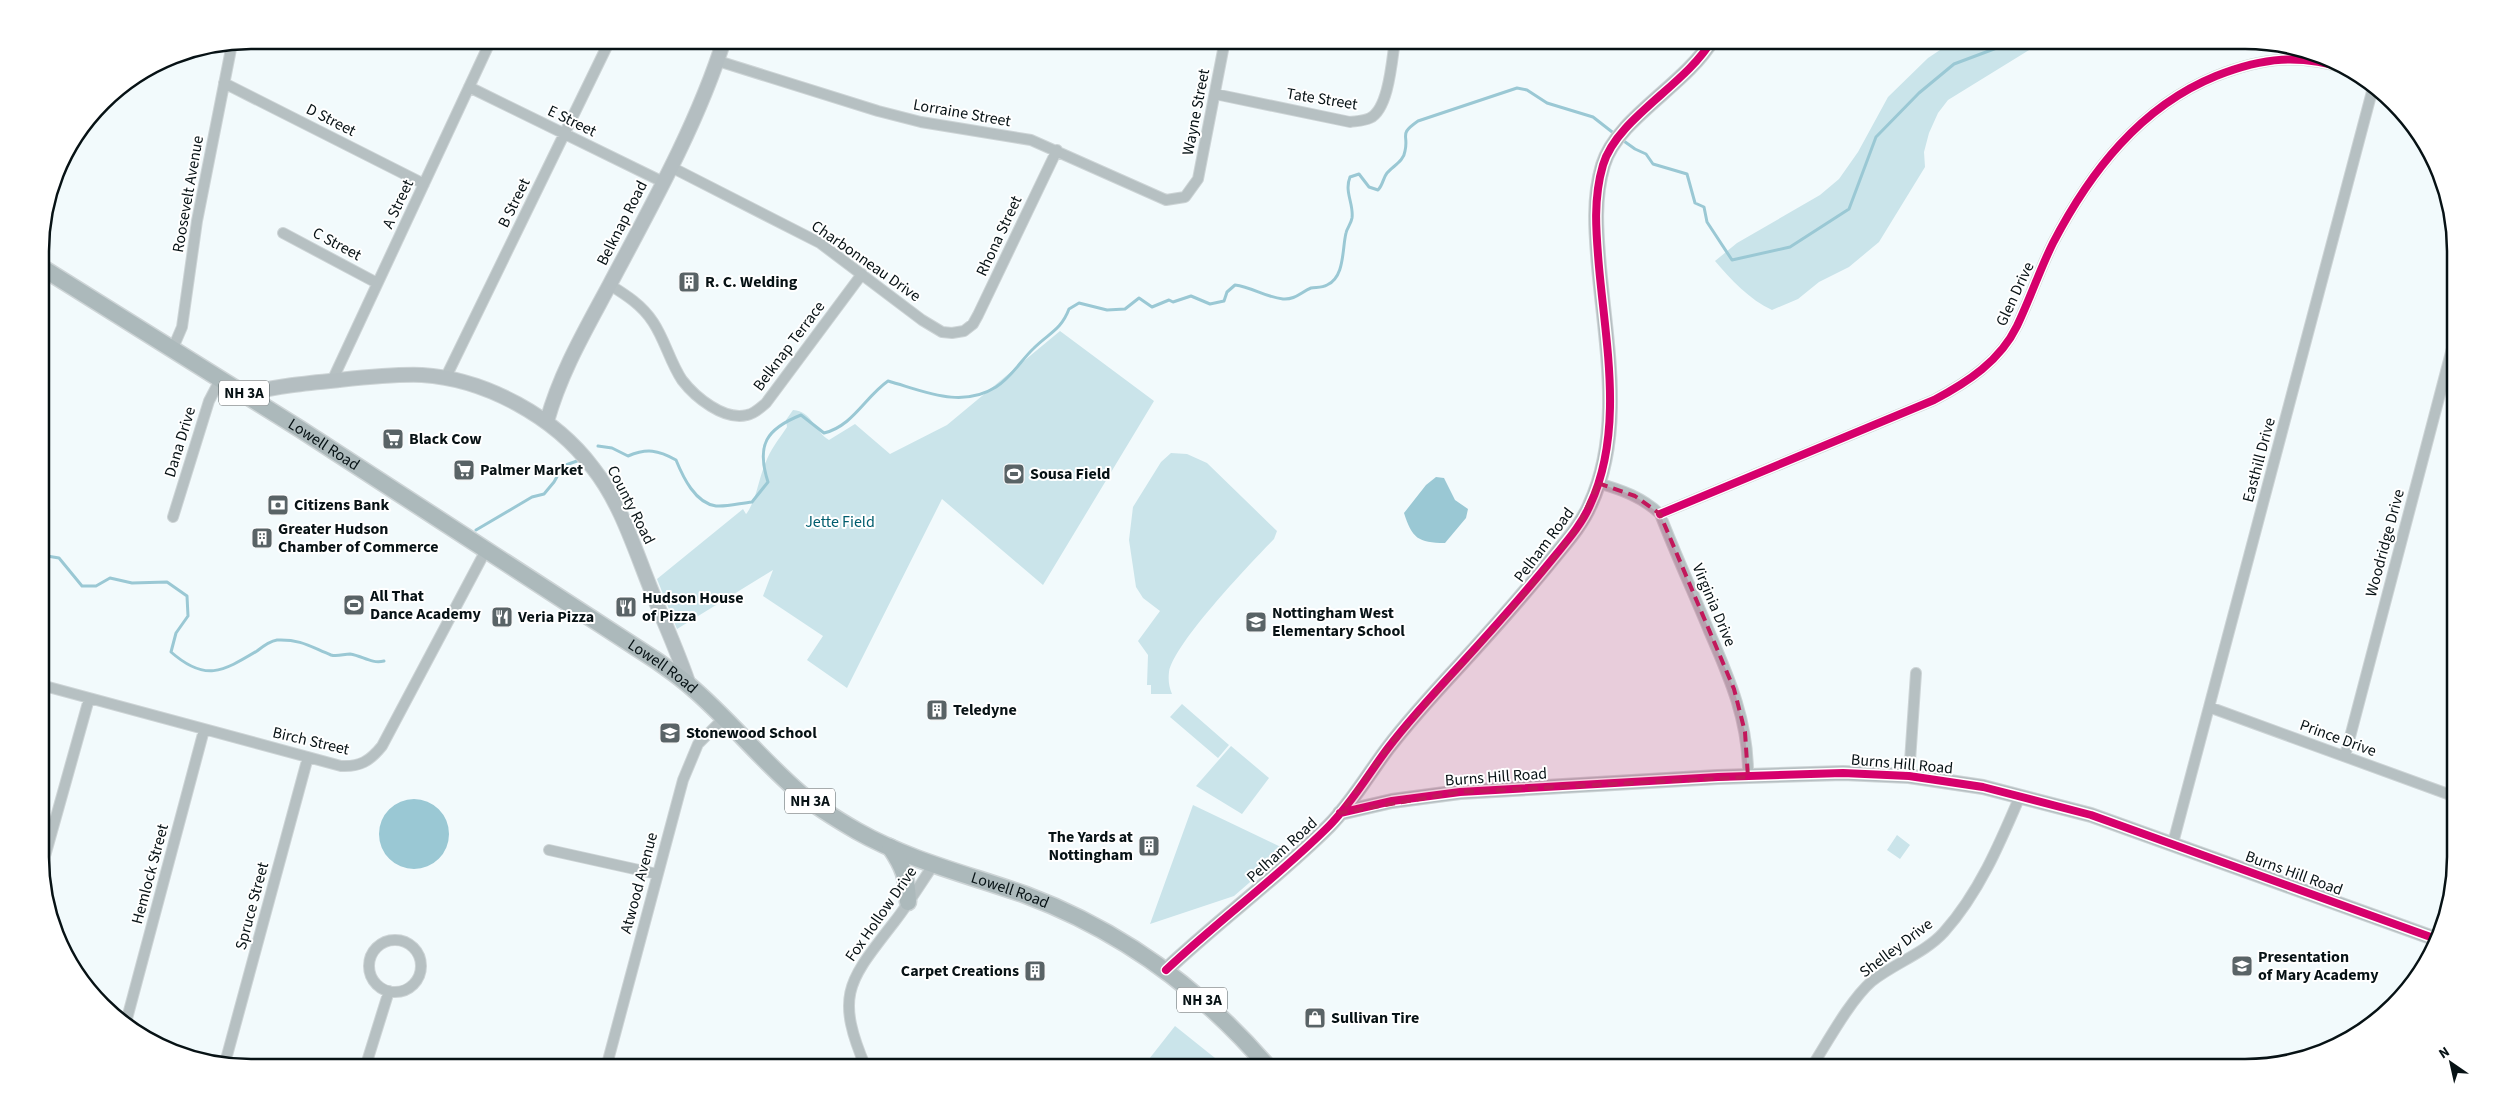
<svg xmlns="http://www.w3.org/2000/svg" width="2496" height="1108" viewBox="0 0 2496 1108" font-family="'Source Sans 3',sans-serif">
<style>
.green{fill:#cae4ea}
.water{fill:#9ac8d4}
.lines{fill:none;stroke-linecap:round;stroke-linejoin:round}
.stream{stroke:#9ac8d4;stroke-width:3}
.street-casing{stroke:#cdd4d6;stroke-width:12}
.secondary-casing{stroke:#cdd4d6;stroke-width:16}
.primary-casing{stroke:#cdd4d6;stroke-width:19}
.street{stroke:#b6c0c2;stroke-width:10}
.secondary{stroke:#b4bec1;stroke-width:14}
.primary{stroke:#acb9bb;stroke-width:16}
.cycleway-casing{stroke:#fff;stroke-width:11}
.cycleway{stroke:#d6006c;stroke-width:8}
.marked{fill:#c2185b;fill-opacity:0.2;stroke:#c2185b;stroke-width:4;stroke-dasharray:10 6;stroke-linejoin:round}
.labels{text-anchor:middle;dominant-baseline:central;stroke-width:4;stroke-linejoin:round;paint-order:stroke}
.shield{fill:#fff;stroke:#51595b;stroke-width:1}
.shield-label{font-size:15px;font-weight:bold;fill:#071215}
.street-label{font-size:16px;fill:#071215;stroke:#fff}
.poi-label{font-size:16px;font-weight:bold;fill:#071215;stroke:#fff;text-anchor:start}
.park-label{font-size:16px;fill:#005d6e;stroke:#fff}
.rim{fill:none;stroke:#071215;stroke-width:2.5}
</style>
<rect width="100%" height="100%" fill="#f2fafc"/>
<path class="green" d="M1981,40h93l-17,9 -15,-7 -94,58 -10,13 -9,20 -5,19 1,15 -46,75 -30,25 -30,15 -21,17 -26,11c-22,-10 -42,-31 -57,-49l22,-18 83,-48 19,-16 19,-27 30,-55 40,-39 12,-8z
M1060,331l94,70 -111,184 -101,-86 -95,189 -40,-28 16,-24 -60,-40 10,-26 -96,59 -20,-50 86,-70 3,5 1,-1c10,-15 11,-32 18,-49 5,-14 14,-25 22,-37l-1,-7 7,-10c19,1 22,22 36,30l26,-16 35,30 57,-29z
M1171,453l16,1 20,9 70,68 -3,8c-24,25 -99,103 -105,133 -1,8 0,15 3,22h-21v-9h-4l1,-30 -10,-14 22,-30 -17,-13 -7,-11 -7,-47 4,-33 28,-45z
M1182,704l47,41 -11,13 -48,-41z
M1231,746l38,32 -27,36 -46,-28z
M1193,805l94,45 -53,46 -84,28z
M1897,835l13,10 -10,14 -13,-9z
M1175,1026l40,32 -7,10h-66z"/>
<path class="water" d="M1436,477l8,1 11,22 13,9 -2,9 -21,25c-27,0 -33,-5 -41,-30l22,-28z
M379 834a35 35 0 1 1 70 0a35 35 0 1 1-70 0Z"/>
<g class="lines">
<path class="stream" d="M1621,139l14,10 11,5 7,10 34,10 8,29 9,4 3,15 25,38 58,-13 59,-38 27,-72 43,-44 35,-29 64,-24
M598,446l14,2 16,8c19,-8 30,-6 48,4 7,17 19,43 40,46 11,1 25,-3 36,-4l16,-20c-12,-37 -2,-53 33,-67l23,18c29,-7 41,-36 64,-52 36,10 73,28 108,6 16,-10 25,-27 38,-39 15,-15 27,-18 35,-39l10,-6 28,7 18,-1 14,-11 13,9 17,-7 4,2 18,-6 19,8 14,-3 3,-9 8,-7c17,2 30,12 48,14 12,1 18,-7 28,-11 5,-1 11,0 16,-3 18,-8 15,-36 19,-52 1,-5 5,-9 6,-15 2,-14 -8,-26 -2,-41l9,-3 10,13 9,3c5,-5 5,-12 9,-17 6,-7 17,-12 18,-22 4,-17 -7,-16 13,-30l99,-33 10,2 20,13 46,14 23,18
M476,530l56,-33 12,-3 10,-12 9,-16 14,-5
M41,555l18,3 23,28h14l14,-8 22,5 35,-1 20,14 1,20 -12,17 -5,19c34,30 51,20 86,-1 5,-4 13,-10 20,-11 24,-1 34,7 54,15 6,2 13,-1 19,-1 13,2 21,10 34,7"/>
<g class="street-casing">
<path id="street" d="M718,61l160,50 43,11 110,18 135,60 19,-3 13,-18 27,-139
M224,83l200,101
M469,87l194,95
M1215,94l135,28c7,-1 14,-1 20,-4 19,-9 22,-59 25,-78
M671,167l149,76 102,77 20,12 10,1 12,-2 9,-7 5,-9 79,-165
M283,233l94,50
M610,285c16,10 32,20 43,37 12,18 17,40 29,58 13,17 42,41 65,35 7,-1 13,-7 19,-12l96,-129
M173,348l9,-21 15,-106 35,-177
M445,379l165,-339
M332,381l159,-341
M1598,483c24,7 44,14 62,31 15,39 33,78 49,117 21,48 40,92 39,146
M1660,514l274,-114c34,-18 66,-39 83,-74 13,-27 23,-57 36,-83 37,-71 87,-136 163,-167 48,-19 83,-22 132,-7
M173,517l36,-116 12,-23
M41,685l300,81c19,1 29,-5 41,-20l104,-196
M2209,707l247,90
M2345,756l110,-419
M1909,776l7,-103
M2173,843l201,-759
M549,850l108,24
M42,867l47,-168
M369 966a26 26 0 1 1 52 0a26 26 0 1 1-52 0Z
M125,1026l79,-296
M225,1063l83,-306
M365,1068l24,-77
M606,1068l77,-288 15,-36 26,-26
M866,1068c-32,-75 -17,-87 29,-147 14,-18 26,-38 39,-57
M1811,1068c16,-25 39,-68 61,-87 23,-18 53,-28 72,-49 35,-39 56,-89 76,-136"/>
</g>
<g class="secondary-casing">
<path id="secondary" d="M246,394c30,-8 62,-11 93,-14 28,-3 55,-6 83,-5 64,4 133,42 171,93 27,34 41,79 57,119 13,33 28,65 39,98
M547,421c14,-50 39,-92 63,-137 41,-77 88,-161 114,-244
M1340,813l52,-12 68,-9 258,-15 125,-4 66,3 74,11 108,28 348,125
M1166,970c53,-50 112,-93 163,-144 23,-23 40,-53 59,-78 22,-29 47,-56 72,-83 32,-35 64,-71 94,-108 13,-16 28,-33 36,-52 34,-73 16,-160 9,-238 -3,-35 -6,-68 4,-102 14,-47 83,-80 109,-125"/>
</g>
<g class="primary-casing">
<g id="primary">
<path id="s1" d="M41,267l259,162 357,232c11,8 23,16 33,25 39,33 71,74 111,108 17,14 37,26 56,37 53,30 113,44 169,64 96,36 177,96 243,173"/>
<path d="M890,847c14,21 17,30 18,55"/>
</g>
</g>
<use href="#street" class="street"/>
<use href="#secondary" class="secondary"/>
<use href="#primary" class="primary"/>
<g class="cycleway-casing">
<path id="cycleway" d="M1660,514l274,-114c34,-18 66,-39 83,-74 13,-27 23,-57 36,-83 37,-71 87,-136 163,-167 48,-19 83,-22 132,-7
M1340,813l52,-12 68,-9 258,-15 125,-4 66,3 74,11 108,28 348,125
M1166,970c53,-50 112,-93 163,-144 23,-23 40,-53 59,-78 22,-29 47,-56 72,-83 32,-35 64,-71 94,-108 13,-16 28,-33 36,-52 34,-73 16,-160 9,-238 -3,-35 -6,-68 4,-102 14,-47 83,-80 109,-125"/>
</g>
<use href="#cycleway" class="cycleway"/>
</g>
<path class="marked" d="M1598,483l37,13 25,18 74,175 11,43 3,45 -288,15 -120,21 52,-71 137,-153 49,-62z"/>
<defs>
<g id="building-square" transform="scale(1.125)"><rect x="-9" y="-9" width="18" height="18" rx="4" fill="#596366" stroke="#fff"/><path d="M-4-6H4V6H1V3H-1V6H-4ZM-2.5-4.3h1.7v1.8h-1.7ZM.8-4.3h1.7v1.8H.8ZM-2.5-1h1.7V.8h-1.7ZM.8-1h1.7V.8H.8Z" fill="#fff"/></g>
<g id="supermarket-square" transform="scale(1.125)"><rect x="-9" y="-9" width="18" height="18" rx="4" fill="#596366" stroke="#fff"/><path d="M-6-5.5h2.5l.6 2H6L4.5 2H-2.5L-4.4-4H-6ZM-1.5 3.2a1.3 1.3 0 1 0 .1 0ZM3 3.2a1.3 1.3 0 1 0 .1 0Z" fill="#fff"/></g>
<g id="stadium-square" transform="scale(1.125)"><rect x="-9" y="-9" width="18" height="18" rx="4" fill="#596366" stroke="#fff"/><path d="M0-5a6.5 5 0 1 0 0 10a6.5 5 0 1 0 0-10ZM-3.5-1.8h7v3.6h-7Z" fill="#fff"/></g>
<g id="bank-square" transform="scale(1.125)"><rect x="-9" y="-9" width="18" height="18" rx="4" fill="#596366" stroke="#fff"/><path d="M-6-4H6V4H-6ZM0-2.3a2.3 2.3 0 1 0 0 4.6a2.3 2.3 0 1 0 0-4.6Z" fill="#fff"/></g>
<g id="restaurant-square" transform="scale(1.125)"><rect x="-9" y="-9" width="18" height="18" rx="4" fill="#596366" stroke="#fff"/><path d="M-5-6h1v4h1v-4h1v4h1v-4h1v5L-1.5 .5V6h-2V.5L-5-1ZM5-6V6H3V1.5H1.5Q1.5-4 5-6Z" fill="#fff"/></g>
<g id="school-square" transform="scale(1.125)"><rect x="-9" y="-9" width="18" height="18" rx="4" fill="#596366" stroke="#fff"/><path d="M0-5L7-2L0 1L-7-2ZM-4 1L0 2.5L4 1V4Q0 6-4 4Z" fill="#fff"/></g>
<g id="shop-square" transform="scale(1.125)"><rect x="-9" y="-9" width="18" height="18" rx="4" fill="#596366" stroke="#fff"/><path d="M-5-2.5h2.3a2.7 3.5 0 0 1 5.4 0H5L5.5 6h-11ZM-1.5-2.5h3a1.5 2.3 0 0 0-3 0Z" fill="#fff"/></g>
</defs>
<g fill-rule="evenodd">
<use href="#building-square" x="689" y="282"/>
<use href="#supermarket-square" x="393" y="439"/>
<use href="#supermarket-square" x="464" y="470"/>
<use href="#stadium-square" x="1014" y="474"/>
<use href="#bank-square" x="278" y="505"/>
<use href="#building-square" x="262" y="538"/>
<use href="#stadium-square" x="354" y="605"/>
<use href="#restaurant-square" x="626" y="607"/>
<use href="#restaurant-square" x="502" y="617"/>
<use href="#school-square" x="1256" y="622"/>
<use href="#building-square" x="937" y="710"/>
<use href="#school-square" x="670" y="733"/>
<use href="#building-square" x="1149" y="846"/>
<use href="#school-square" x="2242" y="966"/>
<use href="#building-square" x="1035" y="971"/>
<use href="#shop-square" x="1315" y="1018"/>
</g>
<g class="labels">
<g class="shield">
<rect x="219" y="380.5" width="50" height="25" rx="4"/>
<rect x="785" y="788.5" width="50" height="25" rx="4"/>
<rect x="1177" y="987.5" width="50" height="25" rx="4"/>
</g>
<g class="shield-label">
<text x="244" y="393">NH 3A</text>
<text x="810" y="801">NH 3A</text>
<text x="1202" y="1000">NH 3A</text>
</g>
<g class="street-label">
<text transform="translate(1322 99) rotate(9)">Tate Street</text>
<text transform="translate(1196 112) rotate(-79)">Wayne Street</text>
<text transform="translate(962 113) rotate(10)">Lorraine Street</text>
<text transform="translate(331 120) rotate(27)">D Street</text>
<text transform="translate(572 121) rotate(26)">E Street</text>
<text transform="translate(188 194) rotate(-80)">Roosevelt Avenue</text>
<text transform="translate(514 203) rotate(-64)">B Street</text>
<text transform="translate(398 204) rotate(-65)">A Street</text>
<text transform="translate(622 223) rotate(-63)">Belknap Road</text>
<text transform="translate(999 236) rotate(-65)">Rhona Street</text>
<text transform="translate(337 244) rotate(28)">C Street</text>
<text transform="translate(866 261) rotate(35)">Charbonneau Drive</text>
<text transform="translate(2015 294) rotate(-65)">Glen Drive</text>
<text transform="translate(789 346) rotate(-53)">Belknap Terrace</text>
<text transform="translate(180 442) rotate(-73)">Dana Drive</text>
<text stroke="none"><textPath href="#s1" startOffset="334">Lowell Road</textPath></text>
<text transform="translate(2259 460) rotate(-75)">Easthill Drive</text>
<text transform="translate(631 505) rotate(63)">County Road</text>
<text transform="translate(2385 543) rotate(-75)">Woodridge Drive</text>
<text transform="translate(1544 545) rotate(-53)">Pelham Road</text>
<text transform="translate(1714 605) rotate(67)">Virginia Drive</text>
<text stroke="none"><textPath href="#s1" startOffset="739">Lowell Road</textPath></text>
<text transform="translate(2338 738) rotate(20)">Prince Drive</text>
<text transform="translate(311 741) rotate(13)">Birch Street</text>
<text transform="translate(1902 764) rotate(5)">Burns Hill Road</text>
<text transform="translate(1496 777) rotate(-4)">Burns Hill Road</text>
<text transform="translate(1282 850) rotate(-42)">Pelham Road</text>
<text transform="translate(2294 873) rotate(20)">Burns Hill Road</text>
<text transform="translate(150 874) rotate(-75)">Hemlock Street</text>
<text transform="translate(639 883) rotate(-75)">Atwood Avenue</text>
<text stroke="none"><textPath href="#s1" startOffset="1159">Lowell Road</textPath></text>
<text transform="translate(252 906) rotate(-75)">Spruce Street</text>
<text transform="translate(881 914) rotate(-55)">Fox Hollow Drive</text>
<text transform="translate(1896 948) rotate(-37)">Shelley Drive</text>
</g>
<g class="poi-label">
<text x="705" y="282">R. C. Welding</text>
<text x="409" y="439">Black Cow</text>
<text x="480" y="470">Palmer Market</text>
<text x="1030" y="474">Sousa Field</text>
<text x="294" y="505">Citizens Bank</text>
<text x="278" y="529">Greater Hudson<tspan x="278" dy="18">Chamber of Commerce</tspan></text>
<text x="370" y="596">All That<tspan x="370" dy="18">Dance Academy</tspan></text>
<text x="642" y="598">Hudson House<tspan x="642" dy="18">of Pizza</tspan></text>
<text x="1272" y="613">Nottingham West<tspan x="1272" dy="18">Elementary School</tspan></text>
<text x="518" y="617">Veria Pizza</text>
<text x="953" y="710">Teledyne</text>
<text x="686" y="733">Stonewood School</text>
<text x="1133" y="837" text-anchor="end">The Yards at<tspan x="1133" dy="18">Nottingham</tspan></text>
<text x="2258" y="957">Presentation<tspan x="2258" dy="18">of Mary Academy</tspan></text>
<text x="1019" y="971" text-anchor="end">Carpet Creations</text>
<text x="1331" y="1018">Sullivan Tire</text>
</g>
<g class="park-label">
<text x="840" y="522">Jette Field</text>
</g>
</g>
<path d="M0 0H2496V1108H0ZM251 49H2245A202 202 0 0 1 2447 251V857A202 202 0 0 1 2245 1059H251A202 202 0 0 1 49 857V251A202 202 0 0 1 251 49Z" fill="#fff" fill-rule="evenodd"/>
<path class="rim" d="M251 49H2245A202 202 0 0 1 2447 251V857A202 202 0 0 1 2245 1059H251A202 202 0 0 1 49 857V251A202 202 0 0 1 251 49Z"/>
<g transform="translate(2451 1063) rotate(326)" stroke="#ffffff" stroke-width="4" paint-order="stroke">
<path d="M0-4L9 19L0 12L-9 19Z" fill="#071215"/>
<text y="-8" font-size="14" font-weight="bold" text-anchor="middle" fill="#071215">N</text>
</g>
</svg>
